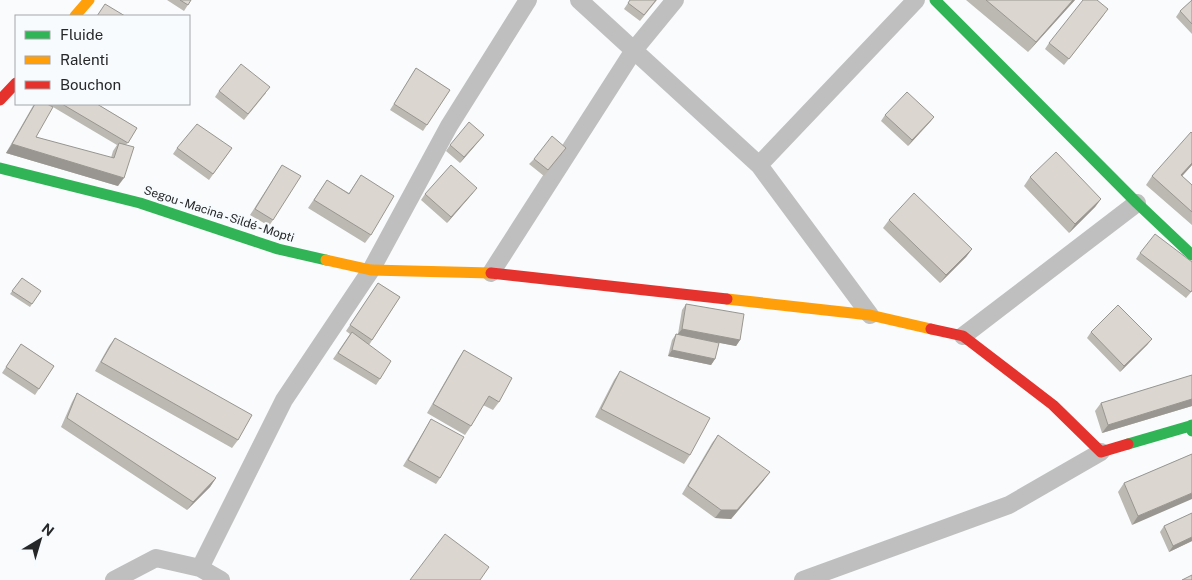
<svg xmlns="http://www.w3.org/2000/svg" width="1192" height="580" viewBox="0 0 1192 580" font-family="'Public Sans',sans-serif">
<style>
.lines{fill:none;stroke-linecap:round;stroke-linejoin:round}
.street{stroke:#bfbfbf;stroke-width:18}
.fast{stroke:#30b455;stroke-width:11}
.slow{stroke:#ff9f0a;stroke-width:11}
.jam{stroke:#e5322d;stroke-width:11}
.wall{fill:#bcb8b2}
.shaded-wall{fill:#999691}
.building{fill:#dbd6cf;stroke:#999691}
.labels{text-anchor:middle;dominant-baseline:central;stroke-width:4.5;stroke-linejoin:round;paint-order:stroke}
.street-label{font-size:12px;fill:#262729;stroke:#f8fbfe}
</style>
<rect width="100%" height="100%" fill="#f9fbfd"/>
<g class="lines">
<path class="street" d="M579,0l180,165 111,150
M759,165l157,-165
M491,273l143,-223 41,-50
M963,336l174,-133
M200,568l84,-168 87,-130 78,-144 79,-126
M114,580l42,-22 44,10 21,12
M803,580l206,-75 92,-53"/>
<path class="fast" d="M935,0l202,203 55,52
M0,168l140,35 138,46 48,11
M1190,426l2,-1
M1128,444l62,-18 2,5"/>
<path class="slow" d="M75,16l14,-16
M326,260l45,10 120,3
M727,299l143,16 61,14"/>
<path class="jam" d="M0,100l16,-17
M491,273l236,26
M931,329l32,7 90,69 48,47 27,-8"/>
</g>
<path class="wall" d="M167,0h24l-7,11z
M630,0h27l-17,21 -16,-12z
M966,0h109l-47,52z
M1192,0v34l-16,-17 4,-6z
M1104,15l-40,50 -19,-16 4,-6z
M416,68l34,22 -27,41 -33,-21z
M219,91l47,2 -22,27 -29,-23z
M34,104h13l-11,33 75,21 2,-7 4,-6 -69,-41h49l40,24 -11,17 -8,41 -112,-33z
M885,115l49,2 -4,5 -22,24 -27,-25z
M479,141l-19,22 -14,-12 4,-6z
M177,148h55l-23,32 -36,-26z
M562,154l-18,22 -15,-12 5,-5z
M282,165l-9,55 -4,6 -19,-11z
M1192,165l-10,11 10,9v40l-46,-40 6,-9z
M361,175l10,60 -6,8 -57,-35 19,-28 22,13z
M1030,177l71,22 -6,8 -26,26 -45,-47z
M473,193l-26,30 -26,-23 4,-6z
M889,220l83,29 -6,8 -26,26 -57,-55z
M1140,253l52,38 -6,7 -50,-39z
M22,278l10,26 -2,3 -20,-13z
M378,283l22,14 -31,48 11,34 -4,6 -43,-26 17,-25 -4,-3z
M686,304l54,36 -4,6 -40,-8 19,21 -4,6 -43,-9 4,-16 4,-6h2l4,-24z
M1091,332l61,7 -5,6 -27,27 -33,-34z
M115,338l123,102 -6,8 -137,-77 14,-25z
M21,344l33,22 -19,29 -33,-22z
M464,350l35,52 -6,8 -10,-5 -12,21 -6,9 -38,-22 31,-54z
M620,371l70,84 -6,9 -89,-47 19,-37z
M1192,375v31l-90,27 -7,-22 6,-8z
M77,393l139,85 -6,9 -23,23 -126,-83 11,-25z
M431,419l9,59 -4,6 -33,-18z
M718,435l46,45 -33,39 -16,-1 -33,-24 30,-51z
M1192,454l-60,71 -14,-33 6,-9z
M1192,513v28l-23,11 -9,-20 4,-6z"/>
<path class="shaded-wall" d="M1073,0h2l-47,52 8,-10z
M934,117l-4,5 -22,24 4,-6z
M484,135l-5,6 -19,22 4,-6z
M12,144l112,34 -6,8 -112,-33z
M1192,163v2l-17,19 6,-9z
M477,188l-4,5 -26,30 4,-6z
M1101,199l-6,8 -26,26 6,-9z
M972,249l-6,8 -26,26 6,-8z
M682,329l58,11 -4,6 -59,-11z
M1152,339l-5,6 -27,27 4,-6z
M672,350l43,9 -4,6 -43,-9z
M1192,399v7l-90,27 6,-8z
M770,472l-6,8 -33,39 -16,-1 6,-8z
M216,478l-6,9 -23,23 6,-8z
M1192,493v6l-60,26 6,-9z
M1192,537v4l-23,11 4,-6z"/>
<path class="building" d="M180,0h11l-3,5z
M630,0h26l-12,15 -16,-12z
M986,0h87l-37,42z
M1083,0h14l11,9 -39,50 -20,-16z
M1192,0v24l-12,-13z
M105,4l20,12h-28z
M241,64l29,23 -22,27 -29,-23z
M416,68l34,22 -23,35 -33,-21z
M907,92l27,25 -22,23 -27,-25z
M35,104h12l6,3 -17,30 78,21 5,-15 15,4 -10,31 -112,-34z
M62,104h35l40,24 -9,15z
M469,122l15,13 -20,22 -14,-12z
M197,124l35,24 -19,26 -36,-26z
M1191,132l1,1v30l-11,12 11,10v27l-40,-36z
M552,136l14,12 -18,22 -14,-11z
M1056,152l45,47 -26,25 -45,-47z
M282,165l19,11 -28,44 -18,-11z
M451,165l26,23 -26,29 -26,-23z
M361,175l33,21 -23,39 -57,-35 13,-20 22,14z
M914,193l58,56 -26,26 -57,-55z
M1155,234l37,28v28l-1,2 -51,-39z
M22,278l19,13 -9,13 -20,-13z
M378,283l22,14 -28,43 -22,-15z
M686,304l58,10 -4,26 -58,-11z
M1118,305l34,34 -28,27 -33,-34z
M352,332l39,29 -11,18 -42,-26z
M676,334l43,9 -4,16 -43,-9z
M115,338l137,77 -14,25 -137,-78z
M21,344l33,22 -15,23 -33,-22z
M464,350l48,28 -13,24 -10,-6 -18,30 -38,-22z
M620,371l90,47 -20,37 -89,-46z
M1192,375v24l-84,26 -7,-22z
M77,393l139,85 -23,24 -126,-84z
M431,419l33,18 -24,41 -32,-18z
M718,435l52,37 -33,38h-16l-33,-24z
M1192,454v39l-54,23 -14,-33z
M1192,513v24l-19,9 -9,-20z
M445,534l44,33 -9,13h-70z
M1192,575v5h-10z"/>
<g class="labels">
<g class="street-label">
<text transform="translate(219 214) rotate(18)">Segou - Macina - Sildé - Mopti</text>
</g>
</g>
<rect x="15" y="15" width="175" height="90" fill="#f8fbfe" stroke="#a4a6a9"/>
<rect x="25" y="31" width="25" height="8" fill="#30b455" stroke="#a4a6a9"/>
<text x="60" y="40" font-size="15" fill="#262729">Fluide</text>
<rect x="25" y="56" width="25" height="8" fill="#ff9f0a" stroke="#a4a6a9"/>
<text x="60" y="65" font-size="15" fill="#262729">Ralenti</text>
<rect x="25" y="81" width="25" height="8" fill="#e5322d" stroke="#a4a6a9"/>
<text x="60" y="90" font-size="15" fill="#262729">Bouchon</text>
<g transform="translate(40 540) rotate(38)" stroke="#f8fbfe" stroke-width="4" paint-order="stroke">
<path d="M0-4L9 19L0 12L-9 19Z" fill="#262729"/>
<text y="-8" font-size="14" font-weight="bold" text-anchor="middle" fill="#262729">N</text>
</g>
</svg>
